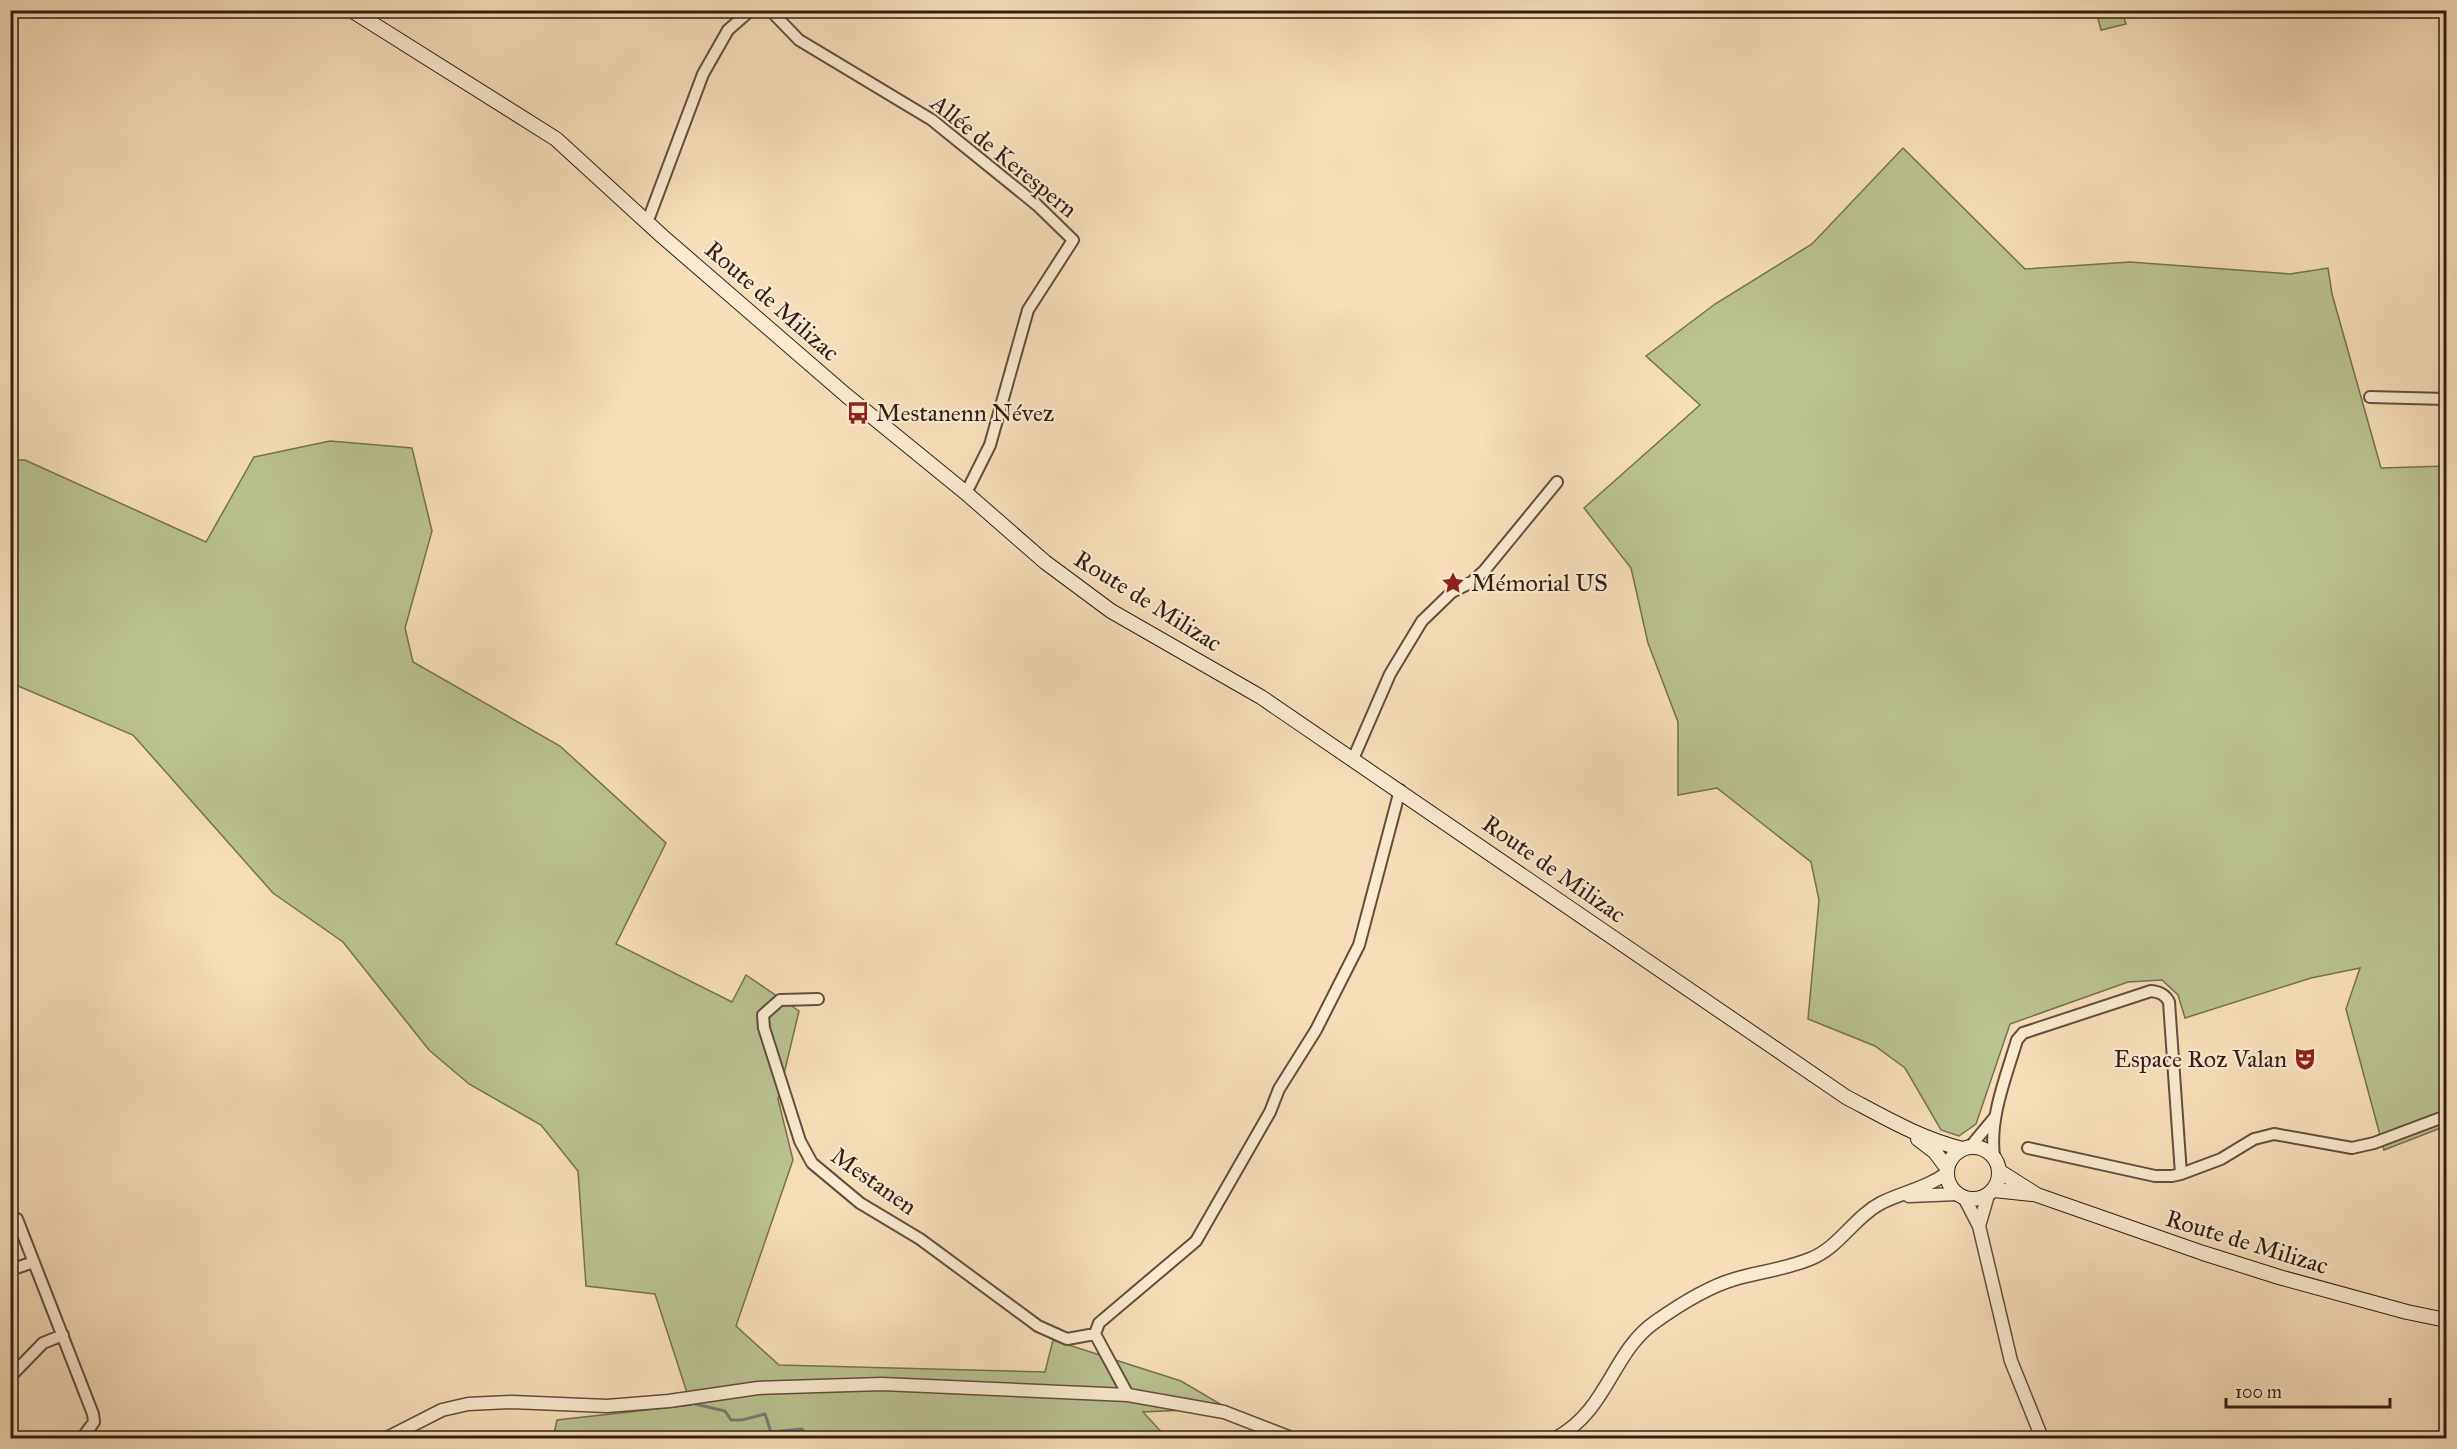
<svg xmlns="http://www.w3.org/2000/svg" width="2457" height="1449" viewBox="0 0 2457 1449" font-family="'IM FELL Great Primer',serif">
<style>
.green{fill:#bac290;stroke:#757052;stroke-width:1.5}
.lines{fill:none;stroke-linecap:round;stroke-linejoin:round}
.stream{stroke:#737c77;stroke-width:3}
.minor-casing{stroke:#624e3e;stroke-width:14}
.tertiary-casing{stroke:#624e3e;stroke-width:15}
.secondary-casing{stroke:#301e15;stroke-width:16}
.minor{stroke:#f9ead1;stroke-width:10}
.tertiary{stroke:#f9ead1;stroke-width:12}
.secondary{stroke:#f9ead1;stroke-width:14}
.labels{text-anchor:middle;dominant-baseline:central;stroke-width:4.5;stroke-linejoin:round;paint-order:stroke}
.street-label{font-size:24px;fill:#301e15;stroke:#f9ead1}
.poi-label{font-size:24px;fill:#301e15;stroke:#f9ead1;text-anchor:start}
</style>
<rect width="100%" height="100%" fill="#f6dfb8"/>
<filter id="stains"><feTurbulence type="fractalNoise" baseFrequency=".00333" numOctaves="4"/><feColorMatrix values="0 0 0 0 .2 0 0 0 0 .09 0 0 0 0 .02 0 0 0 .5 -.17"/></filter>
<radialGradient id="worn" r=".72"><stop offset=".6" stop-color="#630" stop-opacity="0"/><stop offset="1" stop-color="#630" stop-opacity=".3"/></radialGradient>
<path class="green" d="M2096,11h26l4,13 -25,6z
M1903,148l122,121 105,-7 160,12 38,-6 4,26 49,174 65,-2v660l-62,24 -38,-141 14,-41 -49,10 -126,40 -7,-23 -16,-15 -34,2 -118,42 -34,100 -17,12 -18,-6 -36,-62 -30,-22 -67,-27 11,-119 -8,-38 -94,-74 -39,7v-73l-30,-79 -17,-75 -47,-60 116,-103 -54,-49 69,-52 97,-60z
M330,441l82,7 20,83 -27,97 8,34 147,84 106,97 -50,101 116,58 14,-27 53,36 -21,88 15,61 -57,166 43,39 266,7 8,-32 128,41 46,27 -84,4 24,26h-614l4,-18 134,-15 -36,-111 -69,-8 -8,-115 -37,-46 -72,-41 -40,-34 -86,-108 -70,-49 -140,-158 -122,-52 -1,-223h15l181,82 48,-85z"/>
<g class="lines">
<path class="stream" d="M695,1404l30,7 6,9h11l23,-6 6,18 31,-3 7,9"/>
<g class="minor-casing">
<path id="minor" d="M770,10l29,30 133,80 105,85 36,35 -45,70 -38,135 -24,48
M645,221l5,-6 53,-141 25,-44 23,-20
M2370,397l76,2
M1353,759l37,-85 32,-53 30,-29 20,-10 12,-11 73,-89
M818,999l-38,1 -17,15 1,13 36,113 12,22 48,40 60,36 118,87 29,13 28,-5
M1970,1147l25,-30
M2028,1148l127,28h17l9,-2
M1994,1156c-5,-38 12,-79 23,-116l6,-7 128,-42c8,1 14,3 18,11l12,172 40,-15 33,-20 20,-5 78,14 22,-5 72,-27
M17,1219l76,195 1,8 -12,16
M10,1270l24,-8
M10,1377l33,-34 20,-8
M1128,1395l-33,-61 4,-11 97,-82 74,-129 9,-23 37,-59 43,-85 41,-155"/>
</g>
<g class="tertiary-casing">
<path id="tertiary" d="M1909,1196l48,-2
M1964,1197l15,29 32,135 31,77
M1979,1226l9,-31
M387,1438l55,-28 26,-6 44,-2 95,4 62,-5 89,-13 124,-4 246,11 96,17 67,26
M1556,1438c52,-28 56,-86 99,-116 24,-17 52,-35 80,-43 24,-7 51,-10 75,-20 29,-11 44,-42 71,-56 22,-11 46,-15 66,-30"/>
</g>
<g class="secondary-casing">
<path id="secondary" d="M351,10l205,129 106,97 185,160 119,97 79,69 66,49 150,86 585,400c38,20 75,42 117,52
M1918,1139l17,13 12,16
M1947 1173a26 26 0 1 1 52 0a26 26 0 1 1-52 0Z
M1999,1171l38,24 166,58 76,24 128,35 39,8
M1994,1190l38,4"/>
</g>
<use href="#minor" class="minor"/>
<use href="#tertiary" class="tertiary"/>
<use href="#secondary" class="secondary"/>
</g>
<defs>
<g id="bus-bare" transform="scale(1.8)"><path d="M-5-6H5V4H4V6H2V4H-2V6H-4V4H-5ZM-3.5-4V0h7V-4ZM-3.5 1.2v1.5H-2V1.2ZM2 1.2v1.5H3.5V1.2Z" fill="#8f2418" stroke="#f9ead1" stroke-width="2.5" paint-order="stroke"/></g>
<g id="sight-bare" transform="scale(1.8)"><path d="M0-6L1.8-2.2L6-1.7L2.9 1.2L3.7 5.4L0 3.3L-3.7 5.4L-2.9 1.2L-6-1.7L-1.8-2.2Z" fill="#8f2418" stroke="#f9ead1" stroke-width="2.5" paint-order="stroke"/></g>
<g id="theatre-bare" transform="scale(1.8)"><path d="M-5-5.5Q0-4 5-5.5V0Q5 5 0 6Q-5 5-5 0ZM-3.3-2.5H-1v1.5H-3.3ZM1-2.5H3.3v1.5H1ZM-2.8 1Q0 5.5 2.8 1Z" fill="#8f2418" stroke="#f9ead1" stroke-width="2.5" paint-order="stroke"/></g>
</defs>
<g fill-rule="evenodd">
<use href="#bus-bare" x="858" y="413"/>
<use href="#sight-bare" x="1453" y="583"/>
<use href="#theatre-bare" x="2305" y="1059"/>
</g>
<g class="labels">
<g class="street-label">
<text transform="translate(1004 156) rotate(39)">Allée de Kerespern</text>
<text transform="translate(772 301) rotate(41)">Route de Milizac</text>
<text transform="translate(1148 601) rotate(32)">Route de Milizac</text>
<text transform="translate(1554 869) rotate(35)">Route de Milizac</text>
<text transform="translate(874 1181) rotate(35)">Mestanen</text>
<text transform="translate(2247 1242) rotate(17)">Route de Milizac</text>
</g>
<g class="poi-label">
<text x="876" y="413">Mestanenn Névez</text>
<text x="1471" y="583">Mémorial US</text>
<text x="2287" y="1059" text-anchor="end">Espace Roz Valan</text>
</g>
</g>
<rect width="2457" height="1449" fill="none" stroke="#f6dfb8" stroke-width="36"/>
<rect x="12" y="12" width="2433" height="1425" fill="none" stroke="#301e15" stroke-width="3"/>
<rect x="18" y="18" width="2421" height="1413" fill="none" stroke="#301e15" stroke-width="1.5"/>
<path d="M2226 1398v9h164v-9" fill="none" stroke="#301e15" stroke-width="3"/>
<text x="2235" y="1398" font-size="18" fill="#301e15" stroke="#f9ead1" stroke-width="4.5" paint-order="stroke">100 m</text>
<rect width="100%" height="100%" filter="url(#stains)"/>
<rect width="100%" height="100%" fill="url(#worn)"/>
</svg>
